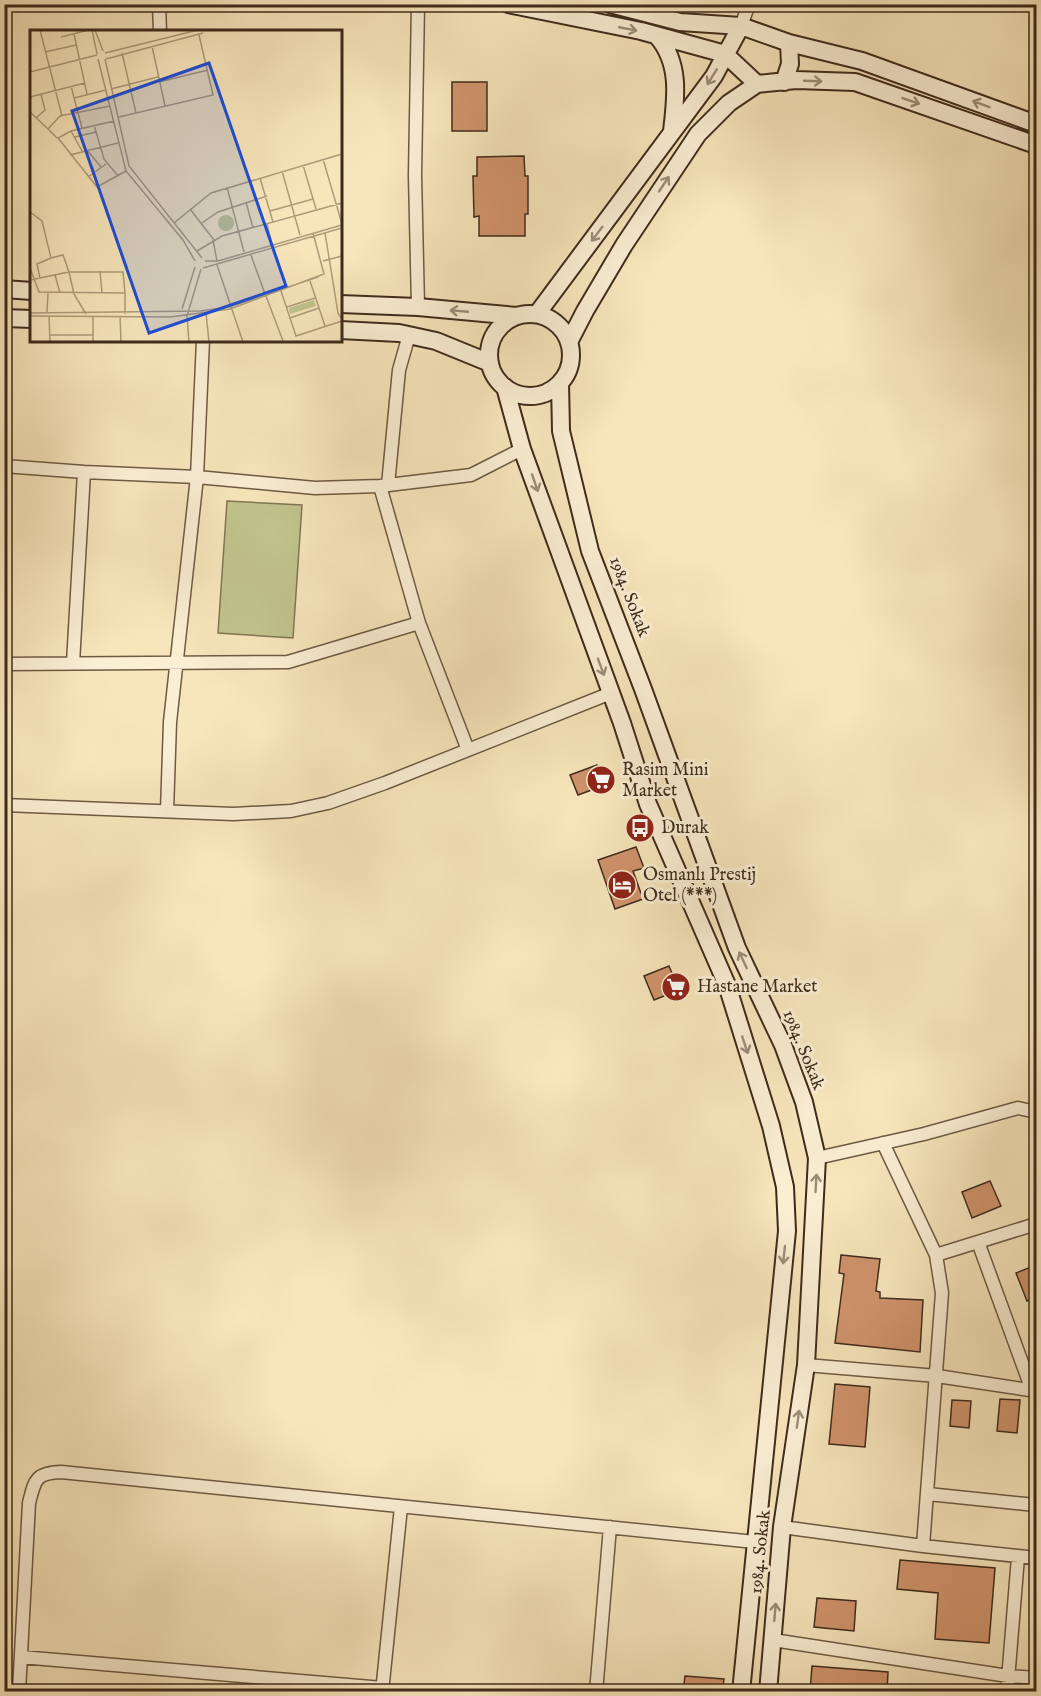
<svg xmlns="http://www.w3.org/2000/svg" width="1041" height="1696" viewBox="0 0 1041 1696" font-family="'IM FELL English',serif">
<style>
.green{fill:#c1c38d;stroke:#807754;stroke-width:1.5}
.building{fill:#d0936c;stroke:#3f2b1c;stroke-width:1.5}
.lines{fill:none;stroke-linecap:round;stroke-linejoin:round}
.street-casing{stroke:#6d5a44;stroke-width:15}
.secondary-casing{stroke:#3f2b1c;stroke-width:20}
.street{stroke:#faeed3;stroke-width:12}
.secondary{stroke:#faeed3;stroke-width:16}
.oneway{stroke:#9c8c78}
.labels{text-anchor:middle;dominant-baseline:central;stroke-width:6;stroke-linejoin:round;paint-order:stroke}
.street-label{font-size:18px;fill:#3f2b1c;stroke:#faeed3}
.poi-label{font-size:18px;fill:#3f2b1c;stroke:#faeed3;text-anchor:start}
.inset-road{fill:none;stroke:#ad9b7b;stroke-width:1.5}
.view{fill:#1d4ed8;fill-opacity:0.15;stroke:#1d4ed8;stroke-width:3}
.inset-edge{fill:none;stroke:#3f2b1c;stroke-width:3}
</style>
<rect width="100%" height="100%" fill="#f7e5bb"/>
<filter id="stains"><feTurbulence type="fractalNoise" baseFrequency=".00333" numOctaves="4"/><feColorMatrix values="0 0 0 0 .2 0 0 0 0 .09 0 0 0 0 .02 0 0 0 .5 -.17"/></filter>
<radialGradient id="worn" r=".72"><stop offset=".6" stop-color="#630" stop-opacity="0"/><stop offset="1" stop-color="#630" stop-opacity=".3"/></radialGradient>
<path class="green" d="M227,501l75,4 -9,133 -75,-5z"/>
<path class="building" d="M452,82h35v49h-35z
M524,156l1,20h3v38h-3v22h-46v-20l-5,1 -1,-41h4v-19z
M597,765l8,20 -27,10 -8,-20z
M636,847l8,21 -11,3 10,28 -28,10 -17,-49z
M669,966l10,24 -25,10 -10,-24z
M990,1181l11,25 -29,12 -10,-26z
M841,1255l39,4 -4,32 4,1v6l43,2 -3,52 -85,-9 9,-69 -5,-1z
M1036,1265v33l-9,3 -11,-28z
M835,1384l35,3 -5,60 -36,-3z
M1000,1399l20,1 -3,33 -20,-2z
M952,1400l19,1 -2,27 -19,-2z
M900,1560l95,8 -6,75 -54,-4 3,-46 -41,-4z
M817,1598l39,3 -2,30 -40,-4z
M812,1666l76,6 -1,20h-77z
M685,1676l39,3 -2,13h-39z"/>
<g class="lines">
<g class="street-casing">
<path id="street" d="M159,4l1,28
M741,26l8,-22
M418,307l-3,-132 3,-171
M4,466l80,6 113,5 118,11 65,-2 91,-11 51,-26
M388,485l11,-115 10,-35
M380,486l39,137 49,127
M73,663l11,-191
M4,664l284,-2 131,-39
M4,805l229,9 58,-3 37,-8 57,-20 226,-90
M167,811l3,-89 27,-245 6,-137
M883,1143l53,112 6,38 -19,253
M817,1158l107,-24 94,-26 18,4
M978,1242l54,148
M936,1255l100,-31
M806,1365l131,11 99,15
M928,1494l108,11
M782,1527l141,19 113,12
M773,1640l235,36 28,2
M21,1657l362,31
M19,1692l10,-189c6,-23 6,-30 32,-31l694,70
M382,1692l19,-185
M596,1692l14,-165
M1007,1692l11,-135"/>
</g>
<g class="secondary-casing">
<path id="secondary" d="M508,4l133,27 84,23 32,30 39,-4 59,2 181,63
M610,4l70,18 61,4 48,17 73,18 174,63
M656,35c25,27 20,63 16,96
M784,82l6,-18 -1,-21
M4,289l28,2
M340,304l78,3 99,9
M537,314l177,-238 27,-50
M489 355a41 41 0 1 1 82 0a41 41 0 1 1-82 0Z
M4,318l28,1
M340,330l59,3 37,8 54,22
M569,342l16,-31 39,-66 74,-111 31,-31 28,-19
M560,383l1,48 29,120 53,138 94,259 46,97 21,57 13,56 -11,207 -24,162 -14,165
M505,387l17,62 100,274 26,81 79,181 44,141 14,61 2,44 -46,461"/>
</g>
<use href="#street" class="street"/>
<use href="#secondary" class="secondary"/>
</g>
<defs><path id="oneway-shaft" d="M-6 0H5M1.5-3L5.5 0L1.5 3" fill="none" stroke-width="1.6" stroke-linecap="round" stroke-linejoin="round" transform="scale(1.5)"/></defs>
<g class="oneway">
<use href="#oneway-shaft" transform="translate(628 29) rotate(11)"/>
<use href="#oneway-shaft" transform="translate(712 77) rotate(122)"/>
<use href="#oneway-shaft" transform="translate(813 81) rotate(2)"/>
<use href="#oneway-shaft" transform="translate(911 101) rotate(19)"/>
<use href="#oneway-shaft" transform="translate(981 104) rotate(-160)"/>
<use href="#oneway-shaft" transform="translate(664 184) rotate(-56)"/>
<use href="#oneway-shaft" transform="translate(597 234) rotate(127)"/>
<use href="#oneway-shaft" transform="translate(459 311) rotate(-175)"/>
<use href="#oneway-shaft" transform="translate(535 483) rotate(71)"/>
<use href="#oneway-shaft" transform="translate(601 667) rotate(70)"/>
<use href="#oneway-shaft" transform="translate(743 960) rotate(-115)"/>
<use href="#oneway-shaft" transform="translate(745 1045) rotate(72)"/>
<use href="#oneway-shaft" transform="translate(816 1183) rotate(-87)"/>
<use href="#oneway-shaft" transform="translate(784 1255) rotate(96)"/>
<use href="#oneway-shaft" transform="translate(798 1419) rotate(-82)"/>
<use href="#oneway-shaft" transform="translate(775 1612) rotate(-85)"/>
</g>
<defs>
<g id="supermarket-disc" transform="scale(1.5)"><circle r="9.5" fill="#8f2418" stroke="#faeed3"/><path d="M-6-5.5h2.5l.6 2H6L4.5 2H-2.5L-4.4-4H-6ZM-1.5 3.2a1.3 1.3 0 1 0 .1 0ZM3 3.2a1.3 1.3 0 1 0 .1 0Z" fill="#fff"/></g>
<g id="bus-disc" transform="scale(1.5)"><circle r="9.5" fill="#8f2418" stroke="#faeed3"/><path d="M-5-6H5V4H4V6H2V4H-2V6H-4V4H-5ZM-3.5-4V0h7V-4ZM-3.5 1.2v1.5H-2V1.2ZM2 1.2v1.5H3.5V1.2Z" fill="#fff"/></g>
<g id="hotel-disc" transform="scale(1.5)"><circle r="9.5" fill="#8f2418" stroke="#faeed3"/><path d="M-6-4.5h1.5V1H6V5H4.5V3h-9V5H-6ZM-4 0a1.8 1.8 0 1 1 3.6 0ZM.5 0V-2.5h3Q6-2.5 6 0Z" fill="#fff"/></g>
</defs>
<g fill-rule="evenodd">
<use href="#supermarket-disc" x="601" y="780"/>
<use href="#bus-disc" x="640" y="828"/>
<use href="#hotel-disc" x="622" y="885"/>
<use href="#supermarket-disc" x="676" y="987"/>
</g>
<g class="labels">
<g class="street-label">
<text transform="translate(629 597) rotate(69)">1984. Sokak</text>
<text transform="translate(803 1050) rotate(68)">1984. Sokak</text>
<text transform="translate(761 1552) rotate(-84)">1984. Sokak</text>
</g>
<g class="poi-label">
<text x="622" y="770">Rasim Mini<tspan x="622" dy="21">Market</tspan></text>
<text x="661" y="828">Durak</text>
<text x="643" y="875">Osmanlı Prestij<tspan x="643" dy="21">Otel (***)</tspan></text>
<text x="697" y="987">Hastane Market</text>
</g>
</g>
<g transform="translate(30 30)">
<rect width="312" height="312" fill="#f7e5bb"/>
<path d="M188 193a8 8 0 1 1 16 0a8 8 0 1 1-16 0ZM284,270l2,6 -26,8 -1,-6z" fill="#c1c38d"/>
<path class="inset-road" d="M10,0l22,86M62,0l5,24M65,0l8,21M44,4l13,60M31,7l28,-7M122,16l13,60M15,22l31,-7M75,23l93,-23M92,23l14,60M68,29l28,112 57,69 12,21M75,29l24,107 73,92M76,29l97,-26M0,42l67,-17M129,52l49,-12M41,56l11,42M81,59l47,-12M0,67l55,-14M44,68l32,-8M0,82l18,17M89,87l94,-22 -14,-60M6,88l9,-8 -4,-16M84,91l-43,10 -13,7 39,49 29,-16M64,95l10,34 14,17M41,101l11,20M45,107l21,-5M27,108l-9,-9 12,-13 50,-10M57,120l14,17M40,125l48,-12M293,129l19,65M273,135l13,44M252,141l18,64M58,147l18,-13M230,148l13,44M197,157l17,65M216,172l7,26M160,179l24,31M240,181l43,-12M0,182l12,9 9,37 -14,6 3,14M144,193l37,-30 131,-39M172,193l16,-11 49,-16M237,194l5,20M295,203l13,80 4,6M183,210l4,21M167,221l25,-15 120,-33M221,225l14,39M21,228l12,-3 6,17h54l2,21M175,231h13l124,-36M293,231l19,-5M187,235l26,77M0,238l9,24 86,1v21M173,238l139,-40M70,241l2,22M25,245l5,18M0,250l39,-8 5,22 12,20M280,251l15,45M251,261l15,45 46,-15M236,266l17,45M257,277l28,-9M152,279l13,-42M17,282l1,-19M0,283l170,-2 29,-4 89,-30M176,283l3,29M0,286l140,1 60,-8 94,-35 -11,-41M19,286l1,26M90,286l1,26M260,288l29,-10M20,305h43M63,312v-25M159,312l-2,-26 14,-47"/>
<path class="view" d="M179,33l77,223 -137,47 -77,-222z"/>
<rect width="312" height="312" class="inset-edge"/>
</g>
<rect width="1041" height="1696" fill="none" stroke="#f7e5bb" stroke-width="24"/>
<rect x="6" y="6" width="1029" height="1684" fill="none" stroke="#3f2b1c" stroke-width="3"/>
<rect x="12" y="12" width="1017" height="1672" fill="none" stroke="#3f2b1c" stroke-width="1.5"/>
<rect width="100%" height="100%" filter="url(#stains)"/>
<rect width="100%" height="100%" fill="url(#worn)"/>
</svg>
